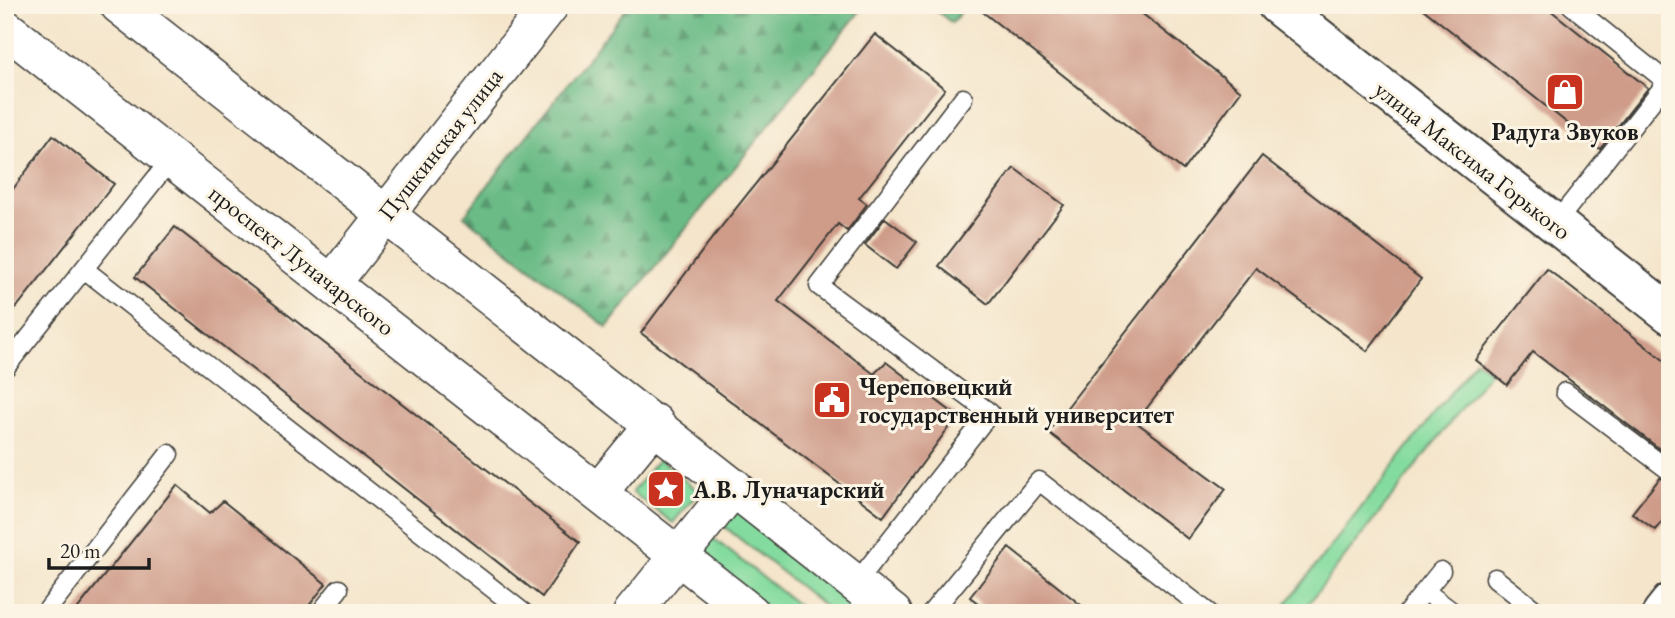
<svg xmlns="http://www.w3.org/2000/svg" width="1675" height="618" viewBox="0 0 1675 618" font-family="'EB Garamond',serif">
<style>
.green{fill:#84db9f;stroke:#507c5e;stroke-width:2}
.forest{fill:url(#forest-firs);stroke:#446c51;stroke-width:2}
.building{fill:#cf9c8a}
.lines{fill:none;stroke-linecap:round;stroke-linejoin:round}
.lane-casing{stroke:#3c3a36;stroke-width:21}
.street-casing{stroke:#3c3a36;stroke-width:40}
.secondary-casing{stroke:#3c3a36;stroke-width:42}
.lane{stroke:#fff;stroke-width:18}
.street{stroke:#fff;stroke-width:37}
.secondary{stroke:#fff;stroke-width:38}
.labels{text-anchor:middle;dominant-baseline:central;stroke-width:6;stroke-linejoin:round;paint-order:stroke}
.poi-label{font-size:24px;font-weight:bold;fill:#1c1c1c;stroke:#fcf5e5;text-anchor:start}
.street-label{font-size:24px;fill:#1c1c1c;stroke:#fcf5e5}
</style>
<defs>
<pattern id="forest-firs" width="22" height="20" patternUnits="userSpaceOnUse" patternTransform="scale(1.75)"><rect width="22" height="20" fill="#6bbb86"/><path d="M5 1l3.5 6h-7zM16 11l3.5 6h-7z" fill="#57976d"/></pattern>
</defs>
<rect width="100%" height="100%" fill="#fcf5e5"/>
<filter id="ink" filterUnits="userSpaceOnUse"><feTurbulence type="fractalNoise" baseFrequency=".0143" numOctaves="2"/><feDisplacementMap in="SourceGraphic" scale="14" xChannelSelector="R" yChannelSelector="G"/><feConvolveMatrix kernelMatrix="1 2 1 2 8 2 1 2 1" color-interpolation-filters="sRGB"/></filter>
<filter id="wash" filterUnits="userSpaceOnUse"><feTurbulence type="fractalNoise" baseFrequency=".00686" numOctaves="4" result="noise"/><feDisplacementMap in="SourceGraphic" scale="28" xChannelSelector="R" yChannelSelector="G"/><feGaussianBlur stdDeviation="1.57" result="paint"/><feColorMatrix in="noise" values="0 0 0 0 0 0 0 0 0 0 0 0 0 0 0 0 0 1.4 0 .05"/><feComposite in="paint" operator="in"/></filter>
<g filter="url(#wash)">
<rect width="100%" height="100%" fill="#f4e5cb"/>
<path class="green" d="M1476,360l14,12 -189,241h-22z
M659,459l40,33 -26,31 -41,-31z
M737,503l136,110h-40l-113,-90z
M709,535l99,78h-36l-76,-59z"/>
<path class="forest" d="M629,5h236l-258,322 -143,-111z
M929,5h37l-14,18z"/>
<g id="blocks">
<path class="building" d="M974,5h157l110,86 -58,79z
M1418,5h126l104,83 -48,61z
M875,34l70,55 -86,109 8,6 -20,27 -9,-7 -60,77 96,73 12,-12 71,54 -74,101 -242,-184 65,-87z
M53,135l61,49 -109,138v-122z
M1262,156l159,123 -54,72 -111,-83 -120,154 90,67 -38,50 -140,-107z
M1014,168l50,37 -76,99 -49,-38z
M885,218l32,24 -21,27 -31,-24z
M175,227l405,315 -38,55 -407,-320z
M1547,269l123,96v92l-137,-105 -26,33 -31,-25z
M1660,478l10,4v30l-15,18 -23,-17z
M177,485l33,28 13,-12 103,83 -23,29h-229z
M1009,548l82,65h-100l-21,-16z"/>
</g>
</g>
<g filter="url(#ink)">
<use href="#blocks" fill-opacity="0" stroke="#3c3a36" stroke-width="2"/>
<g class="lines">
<g class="lane-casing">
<path id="lane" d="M518,5l19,15
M1555,224l112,-142 -96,-77
M84,269l440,344
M5,368l167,-210
M1565,392l105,79
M1495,578l44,35
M856,583l134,-170 -171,-127 144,-188
M1425,591l29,22
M45,613l124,-159
M320,613l19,-24
M931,613l108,-132 170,132
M1407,613l34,-42"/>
</g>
<g class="street-casing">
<path id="street" d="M119,5l774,608
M5,28l746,585
M332,283l218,-278
M598,493l57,-70
M632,613l102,-126"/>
</g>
<g class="secondary-casing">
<path id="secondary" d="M1277,5l393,309
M1662,613l8,-10"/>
</g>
<use href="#lane" class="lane"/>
<use href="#street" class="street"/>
<use href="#secondary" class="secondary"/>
</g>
</g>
<defs>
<g id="shop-square" transform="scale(2.0125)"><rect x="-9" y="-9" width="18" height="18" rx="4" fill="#c8321e" stroke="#fcf5e5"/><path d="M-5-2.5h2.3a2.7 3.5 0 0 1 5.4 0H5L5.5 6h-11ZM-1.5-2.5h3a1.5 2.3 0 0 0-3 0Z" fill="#fff"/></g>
<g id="civic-square" transform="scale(2.0125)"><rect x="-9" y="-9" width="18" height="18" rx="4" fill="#c8321e" stroke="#fcf5e5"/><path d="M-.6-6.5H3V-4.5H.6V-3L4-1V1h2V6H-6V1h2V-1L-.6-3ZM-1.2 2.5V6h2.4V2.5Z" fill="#fff"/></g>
<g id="sight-square" transform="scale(2.0125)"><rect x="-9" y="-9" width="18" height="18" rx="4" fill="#c8321e" stroke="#fcf5e5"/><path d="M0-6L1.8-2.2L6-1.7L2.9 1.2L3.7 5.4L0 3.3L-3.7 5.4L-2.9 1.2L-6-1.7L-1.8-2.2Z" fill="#fff"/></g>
</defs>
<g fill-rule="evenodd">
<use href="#shop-square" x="1565" y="92"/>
<use href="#civic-square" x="832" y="400"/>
<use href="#sight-square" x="666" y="489"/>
</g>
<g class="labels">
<g class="poi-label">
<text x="1565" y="131" text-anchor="middle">Радуга Звуков</text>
<text x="859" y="386">Череповецкий<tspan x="859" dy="28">государственный университет</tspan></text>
<text x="693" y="489">А.В. Луначарский</text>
</g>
<g class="street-label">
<text transform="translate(440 144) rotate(-52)">Пушкинская улица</text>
<text transform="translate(1473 160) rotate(38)">улица Максима Горького</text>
<text transform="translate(302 260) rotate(38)">проспект Луначарского</text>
</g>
</g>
<rect width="1675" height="618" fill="none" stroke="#fcf5e5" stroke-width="28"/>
<path d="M49 558v10h100v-10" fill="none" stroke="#1c1c1c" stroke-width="3.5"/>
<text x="60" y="558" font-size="21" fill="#1c1c1c" stroke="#fcf5e5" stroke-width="5" paint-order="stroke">20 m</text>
</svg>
